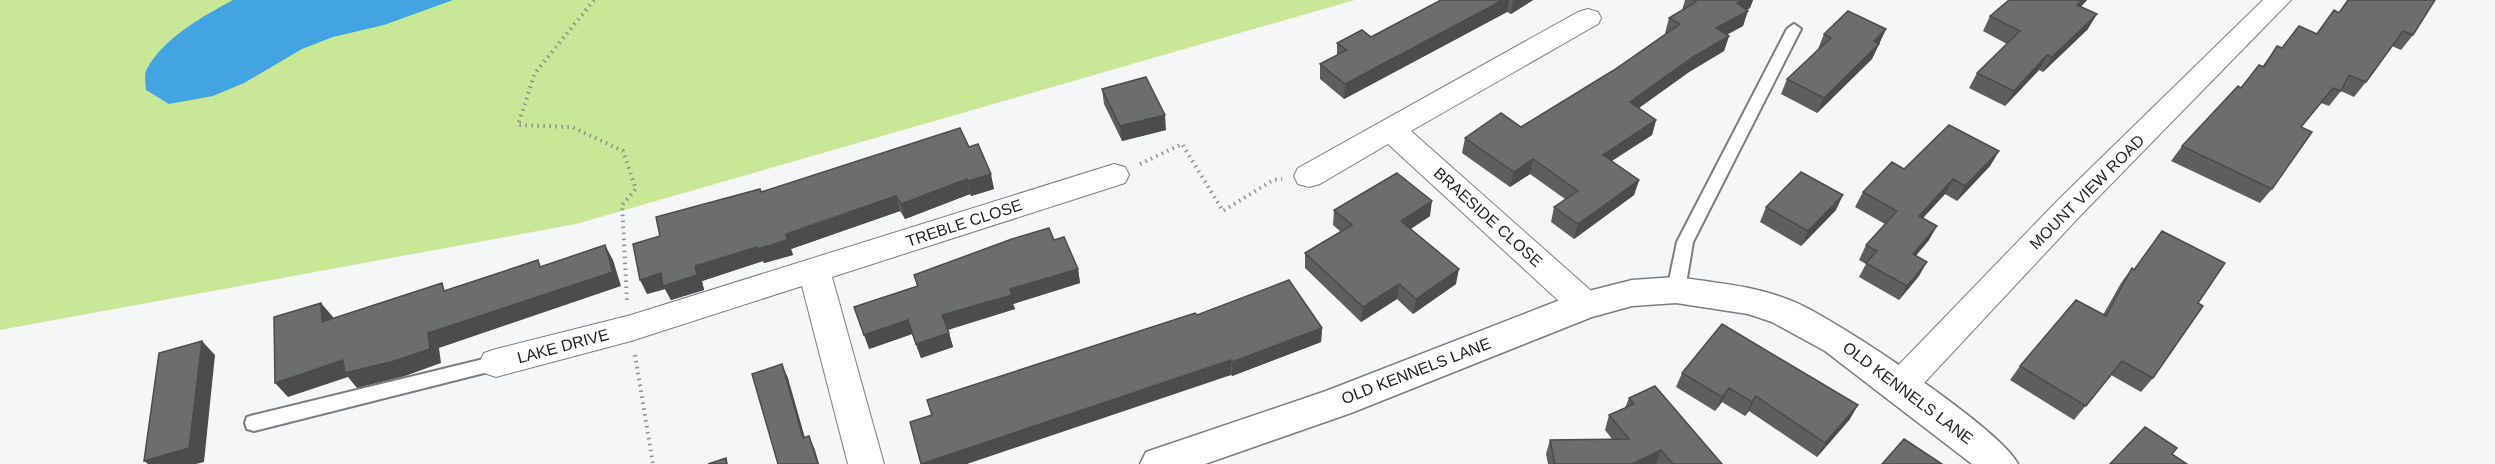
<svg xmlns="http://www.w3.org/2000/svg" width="2495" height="464" viewBox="0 0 2495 464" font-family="Helvetica,sans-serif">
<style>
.green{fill:#c9e897}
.water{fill:#42a5e1}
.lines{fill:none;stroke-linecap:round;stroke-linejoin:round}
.service-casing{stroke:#7c7d7f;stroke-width:4}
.minor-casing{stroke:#7c7d7f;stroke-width:2}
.tertiary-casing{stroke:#7c7d7f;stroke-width:3}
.path{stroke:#8e8f90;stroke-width:4;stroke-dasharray:1.5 4.5;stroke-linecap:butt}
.service{fill:#fff;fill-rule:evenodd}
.minor{fill:#fff;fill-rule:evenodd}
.tertiary{fill:#fff;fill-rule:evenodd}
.wall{fill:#5d5e5f}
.shaded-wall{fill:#4c4c4e}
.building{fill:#6c6d6f;stroke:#4c4c4e;stroke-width:1.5}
.labels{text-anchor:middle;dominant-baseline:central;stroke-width:4.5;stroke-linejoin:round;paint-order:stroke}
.street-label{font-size:16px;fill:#1e1f1f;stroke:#fff}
</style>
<rect width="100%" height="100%" fill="#f5f6f8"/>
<path class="green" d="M0,0h1355l-779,224 -576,106z"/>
<path class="water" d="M233,0h220l-69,25 -51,12 -31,12 -58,34 -31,13 -44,8 -23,-14c0,-5 -2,-14 0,-19 14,-31 59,-56 87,-71z"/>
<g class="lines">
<g class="service-casing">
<path id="service" d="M1794,24l7,5 -108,213 -8,48 -3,5h-12l-3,-5 10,-48 110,-213z
M496,356l6,2 3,5 -3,5 -6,2 -242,61 -7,-2 -2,-6 2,-6 7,-2z"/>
</g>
<g class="minor-casing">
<path id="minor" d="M2263,0h28l-211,216 -169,181 -12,4 -12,-4 -5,-10 5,-10 171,-177z
M1588,9l10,3 3,6 -3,6 -187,107 186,165 5,9 -5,9 -12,4 -12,-4 -185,-170 -68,40 -11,3 -11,-3 -4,-8 4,-8 280,-156z
M1114,164l11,3 4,8 -4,8 -293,94 52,187h-36l-46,-178 -171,55 -135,36 -12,-4 -5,-10 5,-10 12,-4 135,-34z"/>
</g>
<g class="tertiary-casing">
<path id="tertiary" d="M1676,277c40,6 83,9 121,26 41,18 204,126 221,161h-46l-147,-113 -53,-29 -24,-8 -72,-11 -44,3 -40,11 -241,96 -146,51h-65l6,-12 180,-61 247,-96 59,-15z"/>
</g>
<path class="path" d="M594,0l-59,73 -17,52 54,2 51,24 13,38 -14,16 5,95
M1140,164l42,-20 41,67 50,-31 9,-1
M635,355l18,109"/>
<use href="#service" class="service"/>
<use href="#minor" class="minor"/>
<use href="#tertiary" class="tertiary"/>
</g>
<path class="wall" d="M1441,0h92l-22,14 -4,-2 -163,87 -24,-20v-15l17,-8v-13l34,-6z
M1685,0h68l-3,8 -3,2 -4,16 -16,8 2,2 -5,15 -35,21 -50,36 17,12 -4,15 -41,26 28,19 -5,15 -60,44 -23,-17 3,-15 11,-8 -35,-25 -20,13 -48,-34 3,-15 56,-11 93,-57 52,-36 -1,-1 4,-15 13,-8z
M2087,0l-6,6 7,23 -45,43 -4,-2 -34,36 -36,-18 8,-15 30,-29 -24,-13 7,-15z
M2348,0l65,35 -12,15 -9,-4 -26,36 -12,15 -13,-6 -12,15 -8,-3 -20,24 -29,62 -12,14 -89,-42 11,-15 80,-79 15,-21 5,2 34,-14 18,-24 5,2z
M1886,29l-14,30 -55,54 -36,-19 6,-15 31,-30 6,-15z
M1102,89l64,41 -44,11 -18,-37z
M969,147l25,42 -23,7 -1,-2 -65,25 -5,-8 -109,38 2,6 -29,8 -1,-2 -61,20 2,9 -33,10 -6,-11 -18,5 13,-58 101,-44z
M1999,151l-9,15 -33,35 -12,-7 -22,24 6,22 -13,15 3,21 -20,24 -40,-23 7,-13 -7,-4 7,-15 19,-21 -30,-17 8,-15 41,-23z
M1766,207l70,3 -35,36 -41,-24z
M1334,210l96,6 -19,13 45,55 -43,30 -16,-15 -36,23 -56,-54v-15l36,-21 -8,-7z
M2132,268l66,35 -45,75 -12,14 -30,-17 -37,45 -64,-40 10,-14 83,-51 18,-32z
M1078,269l2,14 -67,21 2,5 -67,21 5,17 -32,11 -9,-24 -43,15 48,-63 -3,-11z
M1197,315l125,13 -1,14 -89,34 -1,-1 -299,40z
M1682,373l168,46 -33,38 -68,-46 -4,5 -23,-14 -7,9 -39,-24z
M1629,398l93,66h-174l-2,-10 4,-14 62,-1 -7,-9 4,-15 16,-7z"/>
<path class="shaded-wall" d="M1503,0h6l-2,12 -163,87 1,-15z
M1513,0h20l-22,14z
M1743,0h10l-3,8 -18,10 5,-15z
M2082,0h5l-18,20 8,-15z
M1748,11l-5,15 -31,17 4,-15z
M2097,14l-9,15 -45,43 9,-15z
M1886,29l-14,30 -55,54 7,-15 50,-57z
M1729,36l-5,15 -35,21 -63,45 4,-15 63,-45z
M2047,55l-8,15 -34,36 9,-15z
M1165,115l1,15 -44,11 -2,-15z
M1656,120l-4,15 -54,35 5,-15z
M1999,151l-9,15 -33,35 8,-15z
M1533,159l-3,15 -20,13 4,-15z
M991,174l3,15 -23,7 -3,-15z
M967,179l3,15 -65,25 -4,-15z
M1953,179l-8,15 -34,37 8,-15z
M1639,180l-5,15 -60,44 4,-15z
M1843,195l-7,15 -35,36 7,-15z
M896,196l4,15 -109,38 2,6 -29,8 -1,-2 -61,20 2,9 -33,10 -6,-11 -18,5 -7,-14 21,-7 34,-7z
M1432,201l-2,15 -31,20 2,-15z
M1937,226l-8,14 -24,29 8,-15z
M605,245l8,15 8,26 -182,62 2,15 -36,13 -48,12 -9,-11 -60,20 -13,-14z
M1927,262l-8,14 -20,24 8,-14z
M1078,269l2,14 -67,21 2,5 -69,21 -4,-15 68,-26z
M1459,269l-3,15 -43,30 3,-15z
M1399,284l-2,15 -36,23 2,-15z
M321,303l12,14 1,19 -12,-14z
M908,320l4,14 -43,15 -5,-14z
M1322,328l-1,14 -89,34v-14z
M949,333l4,14 -32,11 -5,-14z
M202,341l13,14 -11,107 -8,2h-48l-4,-3z
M1231,360v15l-264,89h-46z
M782,364l6,14 21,74 -6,-14z
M1729,388l-7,14 -7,9 7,-14z
M1756,396l-7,15 -4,5 7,-14z
M1858,405l-8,14 -33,38 8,-14z
M809,436l6,14 4,14h-1z
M1661,450l-5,14h-24z"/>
<path class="building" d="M1441,0h62l-158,84 -25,-20 27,-14 -10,-7 25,-13 9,7z
M1693,0h50l-6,3 11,8 -32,17 13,8 -36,21 -63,45 26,18 -53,35 36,25 -61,44 -24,-17 24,-16 -45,-32 -19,13 -49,-34 36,-25 20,14 93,-57 66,-46 -11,-6 27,-16z
M2009,0h73l-5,5 20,9 -45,43 -5,-2 -33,36 -37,-18 43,-42 -30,-15z
M2348,0h87l-22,35 -10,-4 -37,51 -17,-7 -8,16 -8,-3 -32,39 11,5 -40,57 -90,-43 56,-60 3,2 18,-23 5,2 13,-21 5,2 17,-22 18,8 17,-24 5,3z
M1848,11l38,18 -12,12 5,3 -55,54 -37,-19 44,-41 -7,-4z
M1146,77l19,38 -45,11 -18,-37z
M1949,125l50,26 -34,35 -12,-7 -34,37 18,10 -24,28 14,8 -20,24 -41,-23 11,-12 -11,-6 31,-34 -34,-19 29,-30 12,7z
M960,128l9,19 9,-3 13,30 -23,7 -1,-2 -66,25 -5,-8 -110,38 1,6 -29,9 -1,-2 -62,19 2,9 -34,11 -2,-13 -21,7 -7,-36 27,-8 -4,-19 104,-28 1,3z
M1801,172l42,23 -35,36 -42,-24z
M1397,173l35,28 -31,20 58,48 -43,30 -17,-15 -36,23 -58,-54 47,-28 -18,-15z
M1049,228l5,12 10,-3 14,32 -68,20 2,6 -70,20 7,18 -33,11 -8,-24 -44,15 -10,-28 64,-21 -4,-11 98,-36z
M2162,231l63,32 -27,40 5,3 -50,72 -31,-17 -36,45 -66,-40 56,-66 30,16 26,-48 2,2z
M605,245l8,27 -185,61 2,16 -36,12 -49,12 -2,-13 -68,23 -1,-66 47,-14 1,19 120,-39 2,8 94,-31 2,7z
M1289,280l33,48 -90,34 -1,-2 -310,104 -11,-42 22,-7 -5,-15 268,-87 2,2z
M1722,324l136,81 -33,38 -69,-47 -4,6 -23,-14 -7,9 -40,-24z
M202,341l-13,107 -45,13 15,-108z
M782,364l21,74 6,-2 9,28h-40l-26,-90z
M1655,386l67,78h-49l-12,-14 -29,14h-77l-5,-24 79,-1 -20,-24 25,-11 -5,-6z
M2145,427l32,21 -5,6 15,10h-77z
M1904,439l38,25h-60z
M726,458l1,6h-19z"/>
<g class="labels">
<g class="street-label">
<text transform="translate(2087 192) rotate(-45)">MOUNT VIEW ROAD</text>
<text transform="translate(1488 217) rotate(42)">BRAESIDE CLOSE</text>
<text transform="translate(964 223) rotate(-18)">TREBLE CLOSE</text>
<text transform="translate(563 346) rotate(-15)">LAKE DRIVE</text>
<text transform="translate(1416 371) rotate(-21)">OLD KENNELS LANE</text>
<text transform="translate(1908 393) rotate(37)">OLD KENNELS LANE</text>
</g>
</g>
</svg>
